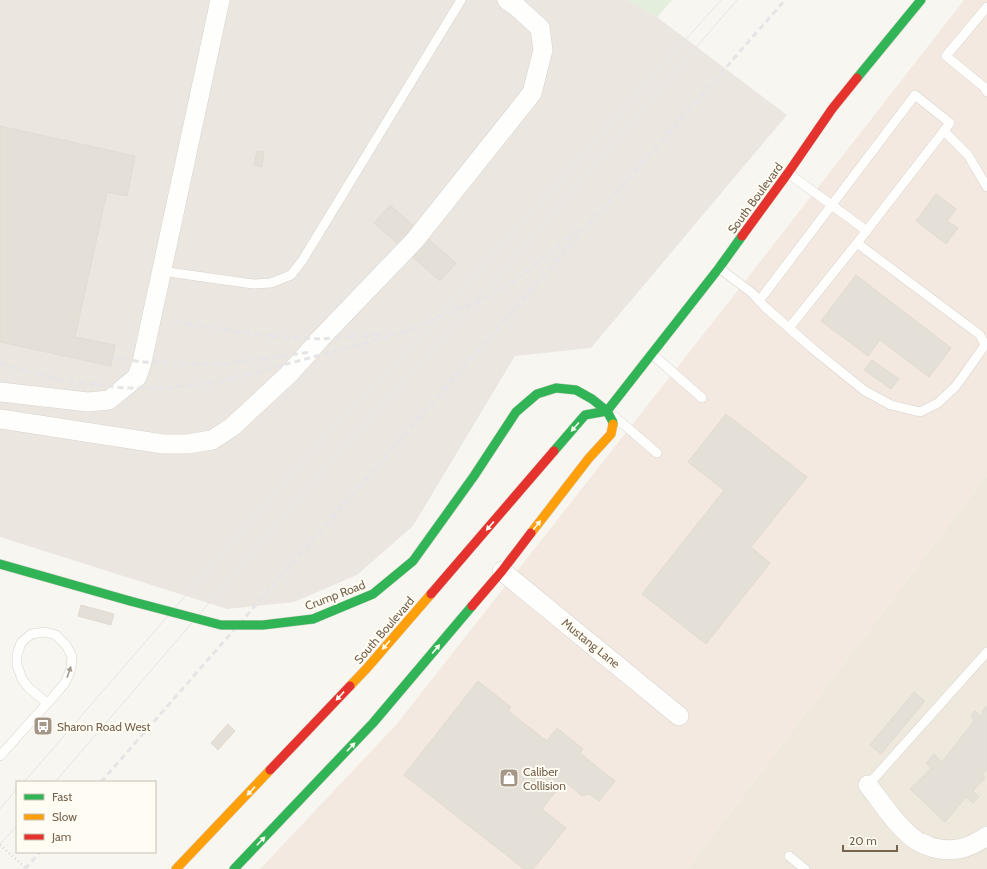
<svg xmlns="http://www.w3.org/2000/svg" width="987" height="869" viewBox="0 0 987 869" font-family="Cabin,sans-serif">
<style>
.residential{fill:#efe9dd}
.commercial{fill:#f3e9e0}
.industrial{fill:#ebe7e0}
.green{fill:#e3efdc}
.building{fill:#e4dfd7;stroke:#e1dbd2}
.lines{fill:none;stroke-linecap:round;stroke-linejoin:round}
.lane-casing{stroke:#d7d2cc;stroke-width:10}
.street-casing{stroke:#d7d2cc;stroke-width:20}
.fast-casing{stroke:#d6d2cb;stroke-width:10}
.slow-casing{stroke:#d6d2cb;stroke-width:10}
.jam-casing{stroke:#d6d2cb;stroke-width:10}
.lane{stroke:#fefefd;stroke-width:9}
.street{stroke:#fefefd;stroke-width:19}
.fast{stroke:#30b455;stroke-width:9}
.slow{stroke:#ff9f0a;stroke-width:9}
.jam{stroke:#e5322d;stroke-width:9}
.tram{stroke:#e6e4e6;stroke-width:1}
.rail{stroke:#e6e4e6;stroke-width:3;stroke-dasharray:6 4;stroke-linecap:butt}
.fast-bridge-casing{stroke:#d6d2cb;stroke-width:10;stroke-linecap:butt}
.path-bridge{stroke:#dad6d0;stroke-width:2.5;stroke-dasharray:1 3;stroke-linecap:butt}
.fast-bridge{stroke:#30b455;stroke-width:9}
.oneway{fill:#fefcf3}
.oneway2{fill:#a69a8d}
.labels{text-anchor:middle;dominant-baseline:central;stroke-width:4;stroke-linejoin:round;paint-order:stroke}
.street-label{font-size:12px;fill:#766450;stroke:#fefcf3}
.poi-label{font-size:12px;fill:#766450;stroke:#fefcf3;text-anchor:start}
</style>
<rect width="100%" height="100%" fill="#f8f6f0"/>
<path class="residential" d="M987,475v394h-300l74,-97z"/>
<path class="commercial" d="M964,0h23v475l-300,394h-427l136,-144 346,-440z"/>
<path class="industrial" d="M0,0h628l29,17 130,98 -196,233 -76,8 -102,170 -56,49 -63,27 -67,7 -227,-72z"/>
<path class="green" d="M628,0h44l-15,17z"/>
<path class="building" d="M0,126l135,30 -8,40 -20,-4 -32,145 40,8 -4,21 -111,-24z
M257,151l7,1 -2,15 -8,-2z
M936,194l20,15 -9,12 11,7 -12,16 -30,-23z
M390,205l66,58 -16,18 -66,-58z
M856,275l95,73 -22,29 -49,-37 -12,16 -47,-35z
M872,360l27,19 -8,10 -27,-19z
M726,414l81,63 -56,70 19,16 -64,81 -64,-50 82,-104 -36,-28z
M81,605l33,9 -3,11 -33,-9z
M478,681l33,26 -3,4 39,30 10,-13 26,21 -3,4 35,28 -16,20 -10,-7 -7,2 -18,-15 -22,28 24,19 -33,41h-9l-120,-94z
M914,692l11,9 -44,53 -11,-9z
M987,706v63l-5,6 3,3 -12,13 6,6 -6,6 -7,-6 -21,25 -35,-33 21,-21 -5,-5 8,-9 8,8 32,-41 -3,-6 4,-4 6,6 2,-7z
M228,724l7,7 -17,19 -7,-7z"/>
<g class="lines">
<g class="lane-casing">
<path id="lane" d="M987,7l-41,49 38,31 3,5
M944,131l24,24 19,32
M788,173l79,58
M719,268l32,24 14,15 48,42 52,42 26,14 29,7 18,-9 18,-17 29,-41 -5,-10 -123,-92 -68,85
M161,271l92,13 18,-1 20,-8 11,-14 159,-261
M759,301l156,-206 35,28 -93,120
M652,354l50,44
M615,417l42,36
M0,756l25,-28 28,-31 12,-14 6,-14 1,-13 -6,-11 -10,-10 -11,-3 -14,2 -10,9 -4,12v10l5,14 7,9 18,15
M868,785l119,-133
M789,856l16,13"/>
</g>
<g class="street-casing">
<path id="street" d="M0,392l88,10 21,-2 28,-23 5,-15 78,-362
M0,419l163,25h24l25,-4 20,-13 56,-52 20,-22 12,-14 95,-99 117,-147 11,-43 -3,-22 -24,-22 -9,-6
M502,571l177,145
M868,785c14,18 30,43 49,56 3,2 8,3 11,5 23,8 40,3 59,-10"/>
</g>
<g class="fast-casing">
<path id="fast" d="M857,78l64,-78
M554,451l31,-36 22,-4 112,-143 23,-32
M0,564l130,37
M313,619l60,-25 40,-33 61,-85 42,-64 21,-18 19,-6 20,2 16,9 15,12 6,11v2
M234,869l139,-146 99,-117"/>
</g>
<g class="slow-casing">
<path id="slow" d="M531,533l58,-75 22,-24 2,-10
M350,686l17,-18 64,-74
M176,869l94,-99"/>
</g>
<g class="jam-casing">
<path id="jam" d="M742,236l46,-63 44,-64 25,-31
M431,594l123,-143
M472,606l30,-35 29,-38
M270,770l80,-84"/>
</g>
<use href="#lane" class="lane"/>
<use href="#street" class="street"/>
<use href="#fast" class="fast"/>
<use href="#slow" class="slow"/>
<use href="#jam" class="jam"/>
<path class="tram" d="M24,782l220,-254 91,-103 68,-69 318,-356
M55,782l285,-331 100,-109 93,-106 204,-236
M0,809l17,-20
M0,844l17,-18"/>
<path class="rail" d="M175,322l96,14 49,3 62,-5
M113,357l29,5 82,2 87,-12
M0,364l62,16 62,8h46l48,-6 152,-40 49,-16 31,-14 28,-11 33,-17 68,-55
M101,782l684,-782
M25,869l15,-17"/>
<g class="fast-bridge-casing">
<path id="fast-bridge" d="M130,601l91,24h42l50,-6"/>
</g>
<path class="path-bridge" d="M0,845l27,24"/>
<use href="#fast-bridge" class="fast-bridge"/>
</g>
<defs><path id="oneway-solid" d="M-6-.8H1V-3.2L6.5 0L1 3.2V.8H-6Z"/></defs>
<g class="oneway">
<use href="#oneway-solid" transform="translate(575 427) rotate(131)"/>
<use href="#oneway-solid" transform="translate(537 525) rotate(-52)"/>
<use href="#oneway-solid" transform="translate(490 526) rotate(131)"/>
<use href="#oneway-solid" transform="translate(386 645) rotate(131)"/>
<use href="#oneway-solid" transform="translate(436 649) rotate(-50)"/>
<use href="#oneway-solid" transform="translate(340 696) rotate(133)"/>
<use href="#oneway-solid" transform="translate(351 747) rotate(-46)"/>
<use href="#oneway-solid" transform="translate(251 791) rotate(133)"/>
<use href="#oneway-solid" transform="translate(261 841) rotate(-46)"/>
</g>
<use class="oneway2" href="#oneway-solid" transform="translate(69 672) rotate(-71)"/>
<defs>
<g id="bus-square" transform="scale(1)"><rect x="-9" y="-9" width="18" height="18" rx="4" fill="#a49788" stroke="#fefcf3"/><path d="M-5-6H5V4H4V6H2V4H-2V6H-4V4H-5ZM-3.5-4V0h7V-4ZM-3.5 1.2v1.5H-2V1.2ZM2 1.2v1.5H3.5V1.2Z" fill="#fff"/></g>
<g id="shop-square" transform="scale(1)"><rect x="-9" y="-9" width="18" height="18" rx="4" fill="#a49788" stroke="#fefcf3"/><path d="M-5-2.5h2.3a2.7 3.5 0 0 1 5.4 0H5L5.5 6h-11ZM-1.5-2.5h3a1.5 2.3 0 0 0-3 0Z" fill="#fff"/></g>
</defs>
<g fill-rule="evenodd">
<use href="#bus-square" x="43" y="726"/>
<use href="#shop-square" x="509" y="778"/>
</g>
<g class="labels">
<g class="street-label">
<text transform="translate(755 198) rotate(-54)">South Boulevard</text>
<text transform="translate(335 595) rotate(-21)">Crump Road</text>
<text transform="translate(384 630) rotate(-49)">South Boulevard</text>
<text transform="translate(591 643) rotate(39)">Mustang Lane</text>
</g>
<g class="poi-label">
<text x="57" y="726">Sharon Road West</text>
<text x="523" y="771">Caliber<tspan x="523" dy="14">Collision</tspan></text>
</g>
</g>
<rect x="16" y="781" width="140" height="72" fill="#fefcf3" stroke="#c8bfb2"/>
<rect x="24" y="794" width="20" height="6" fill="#30b455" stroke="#c8bfb2"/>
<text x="52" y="801" font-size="12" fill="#766450">Fast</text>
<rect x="24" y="814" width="20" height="6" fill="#ff9f0a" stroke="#c8bfb2"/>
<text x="52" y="821" font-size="12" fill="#766450">Slow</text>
<rect x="24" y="834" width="20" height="6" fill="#e5322d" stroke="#c8bfb2"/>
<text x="52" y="841" font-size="12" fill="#766450">Jam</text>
<path d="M843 845v6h54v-6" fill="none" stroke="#766450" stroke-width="2"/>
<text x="849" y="845" font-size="12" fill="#766450" stroke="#fefcf3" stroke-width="3" paint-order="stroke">20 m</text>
</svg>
